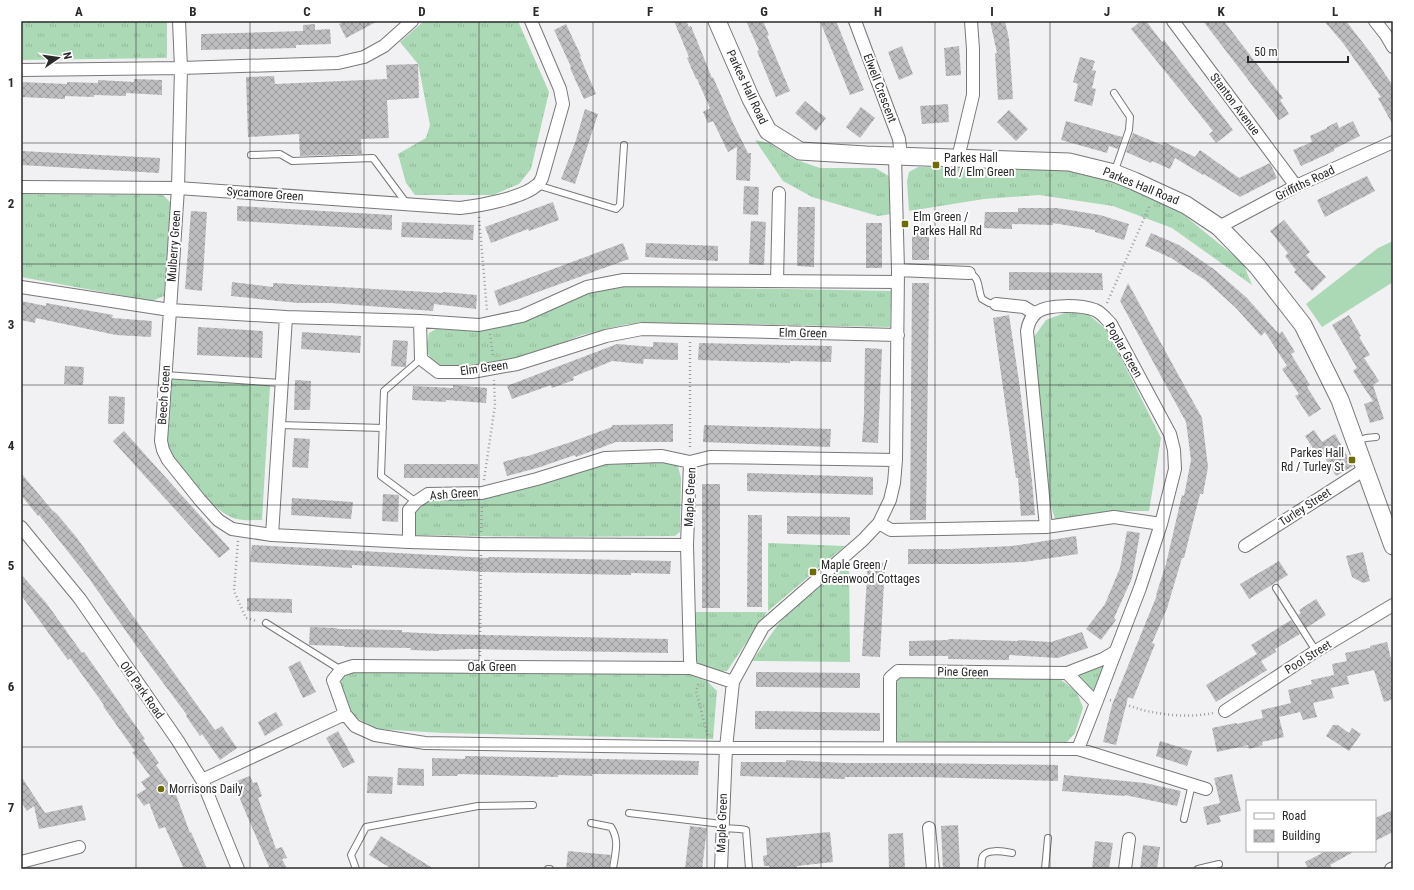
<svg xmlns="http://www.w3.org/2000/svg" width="1414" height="890" viewBox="0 0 1414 890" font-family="'Roboto Condensed',sans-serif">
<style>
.grass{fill:url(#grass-tufts)}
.garden{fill:#abd8b5}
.building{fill:url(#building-cross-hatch)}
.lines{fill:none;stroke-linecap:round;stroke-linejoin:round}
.lane-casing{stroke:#78787a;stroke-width:8}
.street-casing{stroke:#78787a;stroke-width:14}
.secondary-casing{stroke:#78787a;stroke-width:19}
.path{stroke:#9c9c9e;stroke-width:2.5;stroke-dasharray:1 3;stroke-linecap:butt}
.lane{stroke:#fff;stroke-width:6}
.street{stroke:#fff;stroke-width:12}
.secondary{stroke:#fff;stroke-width:17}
.grid{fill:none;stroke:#2a2a2b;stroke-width:1;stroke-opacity:0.55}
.poi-dot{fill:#6f6b06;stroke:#fff;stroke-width:1.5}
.labels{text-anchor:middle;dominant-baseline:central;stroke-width:4;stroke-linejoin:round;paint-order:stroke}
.street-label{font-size:12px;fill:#2a2a2b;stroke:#fff}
.poi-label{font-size:12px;fill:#2a2a2b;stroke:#fff;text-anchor:start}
.neatline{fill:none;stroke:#2a2a2b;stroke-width:1.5}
.grid-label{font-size:13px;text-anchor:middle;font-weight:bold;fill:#2a2a2b}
</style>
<defs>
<pattern id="grass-tufts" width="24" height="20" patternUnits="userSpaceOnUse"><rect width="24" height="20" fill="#abd8b5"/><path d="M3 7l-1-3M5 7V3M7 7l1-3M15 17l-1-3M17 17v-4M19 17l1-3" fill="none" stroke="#93ba9c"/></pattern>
<pattern id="building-cross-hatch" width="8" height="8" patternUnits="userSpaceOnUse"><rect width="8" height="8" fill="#bdbcbe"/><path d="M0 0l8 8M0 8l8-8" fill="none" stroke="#9a999b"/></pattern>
</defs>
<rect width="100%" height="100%" fill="#f1f1f3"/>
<path class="grass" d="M21,21h146v37l-146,2z
M424,21h94l31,71 -18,77 -12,15 -26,11h-78l-9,-12 -8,-29 28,-16 4,-13 -11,-57 -1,-4 -18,-22z
M755,140l14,3 25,16 26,9h55l14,8 2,38 -13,2 -66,-19 -29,-16z
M918,167l84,1 69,3 52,12 46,20 74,60 9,22 -80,-57 -59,-22 -74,-11 -55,4 -75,12 -2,-30 2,-9z
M21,194l142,1 8,8 -7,93 -12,5 -131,-24z
M622,286l269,5 -1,36 -208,-4 -54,1 -46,11 -38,15 -49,15 -37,3 -19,-1 -8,-7 -5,-11 3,-16 7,-4 45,2 99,-36z
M1070,311l18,3 19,16 54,108 -12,73h-32l-62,8 -4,-13 -20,-165 15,-21z
M171,379l99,7 -8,134c-8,0 -17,1 -25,-1 -23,-4 -56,-52 -71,-70z
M656,461l22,5 3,12 -1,54 -5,4 -123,1 -139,-2v-21l15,-13 60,-3 117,-33z
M768,543l77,3 -77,65z
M849,562l1,100 -98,-1 33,-46z
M694,612h73l-40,59h-16l-18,-9z
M1108,663l-15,33 -16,-20z
M351,671l331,1 25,9 10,10 -4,48 -270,-6 -66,-4 -26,-14 -11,-26 2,-12z
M898,676l161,2 18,14 6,16 -8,25 -10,11 -168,-3 -3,-8 -1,-50z"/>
<path class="garden" d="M1393,241v41l-71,45 -16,-23 72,-56z"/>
<path class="building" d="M345,21h33l-32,17 -7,-14z
M674,21h12l3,6 2,-1 21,52 1,-1 20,46 15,30h3l-1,28 -14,-1 1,-33 -9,5 -15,-31 -5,2 -5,-11 7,-4 -13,-29h-1l-9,-21 2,-1z
M746,21h17l6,14 -2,1 23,55 -14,6 -19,-46 2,-1z
M820,21h16l28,69 -14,5z
M990,21h15l4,18 4,60 -15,1 -3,-47h2z
M1141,21h5l16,21 2,-2 69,90 -17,13 -7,-9 4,-3 -82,-102z
M1203,21h21l59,77 -3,2 9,14 -10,6z
M1324,21h22l27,35 20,30v39l-15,-27 3,-1 -38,-54z
M315,24v6l15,-1 1,15 -35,1v3l-95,2v-16l102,-3v-6z
M566,24l15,32 -1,1 16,37 -12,5 -14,-31 1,-1 -17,-37z
M902,46l11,28 -14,6 -11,-28z
M959,46l2,29 -15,1 -2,-28z
M1080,57l15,4 -3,9 4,1 -4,17 4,1 -4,17 -18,-5 4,-17 -5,-2z
M418,64l1,34 -32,2 2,38 -28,1 1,15 -62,2 -1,-22 -51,3 -2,-60 28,-1 1,8 112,-5 -1,-14z
M134,79l28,1v15l-36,-2v3l-32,-1v2l-29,-1v3l-44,-2v-15l46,2v-2l31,1v-3l36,2z
M805,101l21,17 -10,13 -21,-18z
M948,104l1,18 -27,2 -2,-18z
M861,107l14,11 -15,20 -14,-11z
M585,109l13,5 -23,70 -14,-5 14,-36z
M1009,110l19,19 -12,12 -19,-19z
M1066,121l56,16 -4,12 -9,-3 -2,7 -46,-13z
M1353,121l7,15 -26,13v2l-33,15 -8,-16 19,-8 -2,-6 17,-8v-1l10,-5 2,6z
M1133,133l29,12 2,-3 31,15 5,-7 39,28 31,-15 7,15 -37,19 -36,-23 -1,1 -28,-17 -5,11 -18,-8 -1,2 -25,-11z
M21,151l139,7 -1,15 -138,-8z
M1367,176l8,15 -50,26 -8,-17z
M744,186l15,1 -1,28 -15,-1z
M553,202l6,18 -30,11 -1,-2 -37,14 -6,-16z
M237,206l155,9v15l-155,-9z
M798,207h17l-1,60 -17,-1z
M1018,208h39l43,7 29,9 -5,16 -29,-8v-2l-42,-7v2l-41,-1v5l-28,-1 1,-16h33z
M191,211l16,1 -5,79 -17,-2z
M1284,220l26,32 -4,3 20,22 -14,14 -18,-19 2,-2 -11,-14 3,-3 -18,-22z
M751,221l15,1 -2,43 -15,-1z
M402,222l72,3 -1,15 -72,-3z
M866,223h16v45h-16z
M929,230v30h-17v-29z
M1151,233l28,12 36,25 32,28 32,36 3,-3 13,21 -4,2 19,31 -3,2 14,22 -12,8 -14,-21 4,-2 -17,-25 5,-3 -22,-34 -4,4 -25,-28 -31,-28 -34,-22 -26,-12z
M623,243l6,16 -130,47 -5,-15z
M646,243l72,3v15l-73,-4z
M1009,272l93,1 1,17h-94z
M232,282l41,5v-4l170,10v-1l34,3 -1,14 -42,-5 -1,7 -102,-8h-33l-67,-7z
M912,283h17l-3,237h-16z
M1128,283l74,135 6,49 -5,27h-3l-16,64h-2l-14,47v1l-16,37 3,1 -22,55 -5,-2 -12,48 -13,-3 9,-37 45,-110h-1l10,-31 16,-69 2,1 7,-36 -5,-38 -66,-121z
M21,301l25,5v-3l67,12 -1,3 40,3 -1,16 -35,-2 -80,-17 -1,5 -14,-3z
M1009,315l10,66 13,100 3,34 -14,1 -3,-38h-2l-23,-160z
M1349,315l12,21 -2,1 11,18 -6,3 15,23 -6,4 11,34 -14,4 -6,-19 9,-3 -20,-30 4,-3 -25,-43z
M198,327l65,4 -1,27 -65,-3z
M302,332l59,4 -1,17 -59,-4z
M393,340l15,1 -2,25 -1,1 -14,-1z
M653,342l25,1v17l-34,-1 -1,5 -31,-3 -39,16 1,3 -22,8 -1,-3 -39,14 -5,-13 110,-42 36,3z
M699,343l133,3 -1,16 -41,-1v2l-92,-3z
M865,348l17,1 -4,94 -16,-1 2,-28z
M65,366l19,1 -1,18 -19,-1z
M295,380l16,1 -1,29h-16z
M453,385l34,3 -1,15 -40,-3v2l-34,-2 1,-14 40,2z
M109,396l16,1 -1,27h-16z
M673,424v18h-57l-40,15 -1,-2 -38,13 -30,8 -4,-14 22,-6v1l46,-15 41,-15v-2z
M704,425l127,4 -1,18 -127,-5z
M1314,430l8,12 13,-8 18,32 -17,10 -15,-25 -5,2 -11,-17z
M124,431l106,118 -11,9 -106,-117z
M294,438l16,1 -2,29 -16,-1z
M404,464h74v14h-74z
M21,473l31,37 5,4 20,24 138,192 7,-4 15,22 -17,12 -18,-26 -2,2 -14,-20 1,-1 -38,-51 -61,-87 -49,-62 -1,1 -17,-21z
M747,473l126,4v18l-126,-4z
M702,484h18v124h-18z
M383,494l16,1 -1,27 -16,-1z
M292,498l61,4 -2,17 -60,-4z
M748,515h14v92h-15z
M787,516l63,1v18l-63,-1z
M1127,531l13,2 -8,45 -18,40 2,2 -15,20 -15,-11 19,-25 15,-36z
M1076,536l2,18 -54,8 -47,2h-69v-15h42l62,-3z
M252,545l236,13v-1l183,4 -1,13 -39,-1v2l-143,-3 -136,-7v3l-102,-6z
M1363,552l7,29 -7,2 -11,-6 -6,-21z
M1279,561l9,14 -39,24 -9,-15z
M868,562l17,1 -5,94 -18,-1z
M21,574l26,30 35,49 2,-1 61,87 -2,1 16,23 -3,2 19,27 15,41 1,-1 16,37h-23l-19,-42 -6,2 -10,-26 -5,3 -8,-11 10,-6 -5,-7 9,-6 -18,-24 3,-1 -32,-45 1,-1 -34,-47 -2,2 -47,-65z
M247,598l45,1v14l-45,-2z
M1316,599l10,16 -20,13 -8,-13 3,-2 -2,-3z
M1291,620l9,14 -25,15 1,3 -15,9 6,9 -51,32 -10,-17 51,-31 -6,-9z
M310,627l27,1v1l65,1v2l38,2 228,5v14l-198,-4 -31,1v1l-29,-1 1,-2 -67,-1v-1l-35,-1z
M1082,632l6,16 -30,10 -49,-3v5l-61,-1v-3h-39v-15l39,-1v-1l70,2v-1l33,2z
M1387,642l6,26v31l-9,3 -10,-32 -27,6 2,8 -18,4 3,10 -21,5 4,14 -14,3 -3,-8 -21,5 5,20 -22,5 1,3 -14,4 -1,-4 -31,7 -5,-24 24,-5 1,1 26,-6 -2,-8 30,-7 -3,-13 24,-6 -1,-4 23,-5 -2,-11 15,-3 -2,-8 25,-5v-2z
M300,661l16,31 -13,6 -15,-31z
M756,672l104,1v15l-104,-1z
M755,711l125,2v18l-125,-2z
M276,712l7,13 -18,11 -7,-14z
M1333,725h5l11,8 3,-5 9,6 -12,17 -23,-15z
M338,731l17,31 -12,6 -17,-30z
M1160,741l32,10 -5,15 -31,-10z
M465,756l234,5 -1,14 -106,-1v2l-34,-1v2l-100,-3 -1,2h-25v-18l33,1z
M786,760l59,3h81l132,2v16l-133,-4h-80v2l-105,-3 1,-14h45z
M398,768l26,1v17l-27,-1z
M1232,774l9,37 -22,5 2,6 -14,3 -4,-18 17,-4 -6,-25z
M1064,775l81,8 36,8 -4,15 -52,-11 -1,1 -62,-5z
M21,776l24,37 37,-8 4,15 -47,9 -5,-23 -7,5 -6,-9z
M250,776l3,7 4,-1 5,14 -4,2 18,51 6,-2 5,11 -5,1 5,10h-17l-28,-65 -8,-22z
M368,776l25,1 -1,17 -25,-1z
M1393,810v22l-18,9v-23z
M958,825l2,44h-17l-2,-43z
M690,826l17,2 -5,41h-17z
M830,832l3,30 -36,4v3h-27l-1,-3h-5l-1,-10 4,-1 -1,-17z
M903,833l2,36h-16l-1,-35z
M381,836l53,33h-42l-23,-14z
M1095,841l18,2 -4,26h-17z
M1143,845l17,2 -3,22h-17z
M568,851l43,4 -2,14h-43z
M1326,851h29l-25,14 2,4h-24l-3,-7z"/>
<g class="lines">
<g class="lane-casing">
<path id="lane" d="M1114,93l16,24 -1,13 -15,43
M251,155l29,-1 12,7 81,-3 34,46
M537,185l79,24 4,-4 4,-60
M969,273c12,5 8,15 13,26l7,4 7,1
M165,375l116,8
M279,425l104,3
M1357,441l9,-3 10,-1
M416,502l-35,-26 3,-85 37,-32
M1276,588l40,63
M266,623l75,47
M629,813l93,11
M1184,819l8,-35
M591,823l20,4c9,14 4,26 2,42
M722,828l18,1 6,1 3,39
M356,869l-5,-14 15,-28 112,-21 55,-1
M548,869h2
M981,869c1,-4 0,-10 2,-13 5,-8 22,-4 29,-3
M1045,869l3,-31
M1198,869l21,-5"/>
</g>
<g class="street-casing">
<path id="street" d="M179,21l2,47 -3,120 282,20c19,-2 63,-10 77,-23 2,-1 4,-5 5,-7l21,-74 -3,-15 -29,-68
M855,21l44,118 2,17
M1173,21l123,165
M1375,21l11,14 7,12
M21,70l160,-2 157,-5 26,-6 20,-11 28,-25
M958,158l15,-63v-46l-2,-28
M21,187l157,1 -8,122 -149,-23
M1219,227l77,-41 97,-44
M898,270l71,3
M777,281l2,-88
M996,304l28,3 11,7
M898,335l-256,-6 -36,7 -89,28 -45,8h-34l-17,-13 -1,-38 59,4 43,-9 65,-29 37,-7 274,2
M879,523l12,7 155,-3 68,-10 47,7 14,-55 -1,-19 -4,-16 -59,-110c-5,-5 -9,-11 -16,-14 -14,-5 -46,-6 -58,2 -6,5 -9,12 -10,19l19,196
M21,527l59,72 98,142 24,39 36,89
M272,535l14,-218
M409,542l-137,-7 -40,-6 -14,-9 -18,-20 -32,-40 -5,-10 -2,-9 9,-131 116,7 134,4
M687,545l-206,-1 -72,-2v-32l7,-8 12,-8 54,-1 55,-14 68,-21 57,-2 28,6
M1245,546l120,-77
M1067,673l36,-14 12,-7
M733,682l-42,-14 -1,-8 -3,-115 3,-83 20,-5 186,3
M1096,703l44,-115 21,-64
M1225,711l91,-60 77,-46
M345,714l-12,-34 8,-10 12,-4 338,2
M890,748v-70l8,-7 169,2 29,30 -18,46
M202,780l143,-66 10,12 20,9 50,8 301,5 352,1 128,40
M929,828l4,41
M21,862l58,-15
M721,869l5,-121 7,-66 30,-55 100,-87 16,-17 11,-23 4,-17 2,-23 2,-190 -3,-114
M1125,869l4,-30
M1391,869l2,-1"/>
</g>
<g class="secondary-casing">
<path id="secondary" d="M717,21l34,78 17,32 32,20 66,4 203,7 45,11 20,8 52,24 33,22 38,39 46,59 37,75 53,146"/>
</g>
<path class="path" d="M479,217l8,94
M1107,303l43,-98
M490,334l3,23
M690,342v107
M484,480l11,-75 -1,-25
M481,532l1,-27
M238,541l-4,50 12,27 11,3
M480,656l1,-101
M698,684l-2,7 12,46
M1110,700c14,3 28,10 42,12 20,4 42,5 61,1"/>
<use href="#lane" class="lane"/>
<use href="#street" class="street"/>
<use href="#secondary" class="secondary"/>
</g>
<path class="grid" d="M136,21v848M250,21v848M364,21v848M479,21v848M593,21v848M707,21v848M821,21v848M935,21v848M1050,21v848M1164,21v848M1278,21v780M21,143h1372M21,264h1372M21,385h1372M21,505h1372M21,626h1372M21,747h1372M1278,851v18"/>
<g class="poi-dot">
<rect x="932" y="161" width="8" height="8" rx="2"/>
<rect x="901" y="220" width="8" height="8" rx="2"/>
<rect x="1348" y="456" width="8" height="8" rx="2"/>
<rect x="809" y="568" width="8" height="8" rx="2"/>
<circle cx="161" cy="789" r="4"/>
</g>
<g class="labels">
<g class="street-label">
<text transform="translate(747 87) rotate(65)">Parkes Hall Road</text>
<text transform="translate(880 88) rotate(69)">Elwell Crescent</text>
<text transform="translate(1235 104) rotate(53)">Stanton Avenue</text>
<text transform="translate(1305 183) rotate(-26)">Griffiths Road</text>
<text transform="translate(1141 186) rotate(22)">Parkes Hall Road</text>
<text transform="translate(265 194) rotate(4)">Sycamore Green</text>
<text transform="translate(174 246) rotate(-86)">Mulberry Green</text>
<text transform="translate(803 333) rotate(1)">Elm Green</text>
<text transform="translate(1124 350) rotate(60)">Poplar Green</text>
<text transform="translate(484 368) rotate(-8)">Elm Green</text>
<text transform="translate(164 395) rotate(-86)">Beech Green</text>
<text transform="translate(454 494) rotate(-4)">Ash Green</text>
<text transform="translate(690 497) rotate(-87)">Maple Green</text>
<text transform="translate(1305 507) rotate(-33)">Turley Street</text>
<text transform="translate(1308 657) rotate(-32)">Pool Street</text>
<text x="492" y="667">Oak Green</text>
<text transform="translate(963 672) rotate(1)">Pine Green</text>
<text transform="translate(142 690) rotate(55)">Old Park Road</text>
<text transform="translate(722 823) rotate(-88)">Maple Green</text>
</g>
<g class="poi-label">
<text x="944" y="158">Parkes Hall<tspan x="944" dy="14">Rd / Elm Green</tspan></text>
<text x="913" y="217">Elm Green /<tspan x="913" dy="14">Parkes Hall Rd</tspan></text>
<text x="1344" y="453" text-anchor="end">Parkes Hall<tspan x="1344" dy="14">Rd / Turley St</tspan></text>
<text x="821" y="565">Maple Green /<tspan x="821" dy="14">Greenwood Cottages</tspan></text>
<text x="169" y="789">Morrisons Daily</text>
</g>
</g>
<rect width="1414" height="890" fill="none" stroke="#ffffff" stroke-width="44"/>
<rect x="1246" y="800" width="130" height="52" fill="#ffffff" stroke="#aaaaaa"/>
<rect x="1254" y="813" width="20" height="6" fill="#ffffff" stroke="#aaaaaa"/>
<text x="1282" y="820" font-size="12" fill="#2a2a2b">Road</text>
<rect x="1254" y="830" width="20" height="12" fill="url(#building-cross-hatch)" stroke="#aaaaaa"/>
<text x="1282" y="840" font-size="12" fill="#2a2a2b">Building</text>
<g transform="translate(58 58) rotate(77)" stroke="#ffffff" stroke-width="3" paint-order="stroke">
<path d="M0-3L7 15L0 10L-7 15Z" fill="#2a2a2b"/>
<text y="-6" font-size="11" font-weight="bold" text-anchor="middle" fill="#2a2a2b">N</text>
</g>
<path d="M1248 56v6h100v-6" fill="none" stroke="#2a2a2b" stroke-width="2"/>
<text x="1254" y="56" font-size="12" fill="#2a2a2b" stroke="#ffffff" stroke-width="3" paint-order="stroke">50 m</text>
<rect x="22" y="22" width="1370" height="846" class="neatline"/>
<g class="grid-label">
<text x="79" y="16">A</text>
<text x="193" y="16">B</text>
<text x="307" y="16">C</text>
<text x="422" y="16">D</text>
<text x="536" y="16">E</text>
<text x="650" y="16">F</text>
<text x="764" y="16">G</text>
<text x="878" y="16">H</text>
<text x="992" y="16">I</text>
<text x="1107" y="16">J</text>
<text x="1221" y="16">K</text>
<text x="1335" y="16">L</text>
<text x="11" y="87">1</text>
<text x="11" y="208">2</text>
<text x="11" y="329">3</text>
<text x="11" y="450">4</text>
<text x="11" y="570">5</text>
<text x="11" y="691">6</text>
<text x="11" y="812">7</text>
</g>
</svg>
